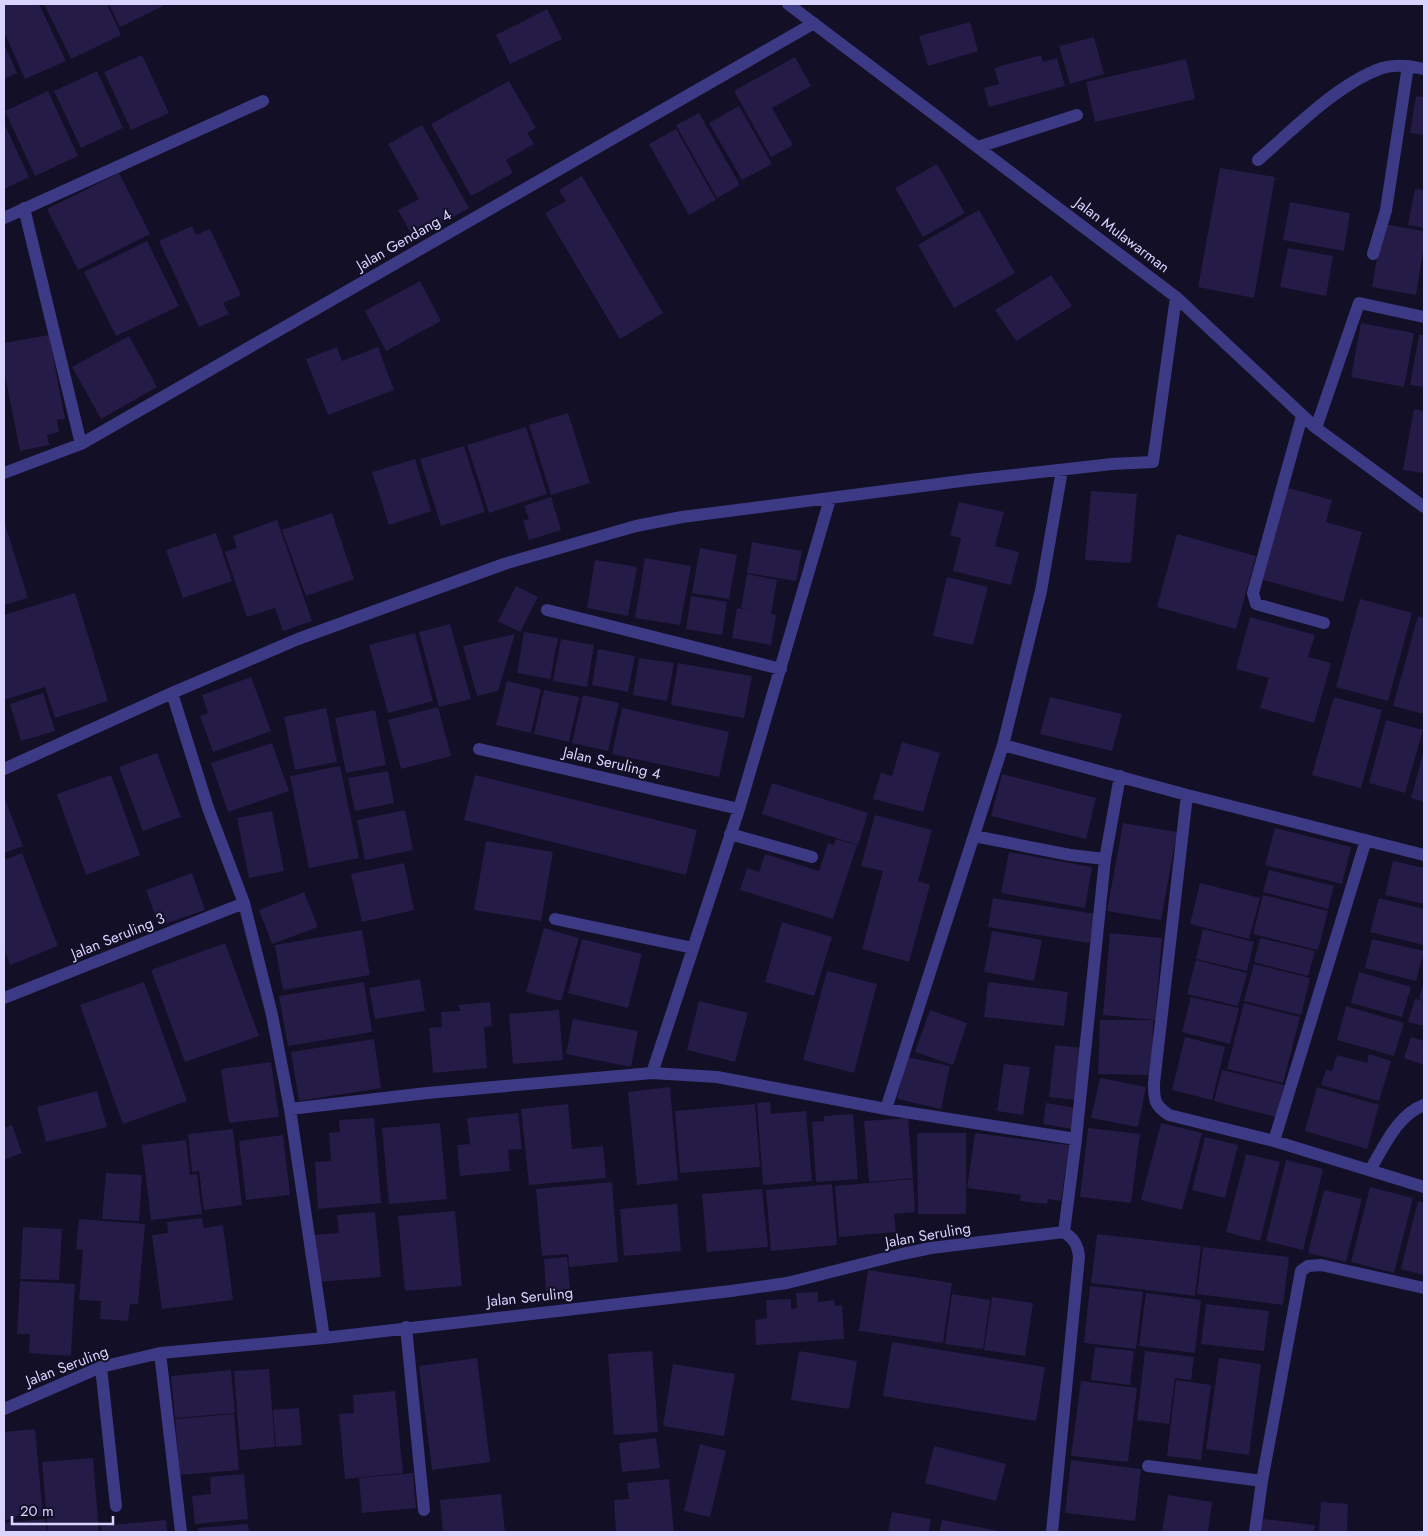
<svg xmlns="http://www.w3.org/2000/svg" width="1428" height="1536" viewBox="0 0 1428 1536" font-family="Jost,sans-serif">
<style>
.building{fill:#241b47}
.lines{fill:none;stroke-linecap:round;stroke-linejoin:round}
.minor{stroke:#3d3a85;stroke-width:12}
.labels{text-anchor:middle;dominant-baseline:central;stroke-width:4;stroke-linejoin:round;paint-order:stroke}
.street-label{font-size:15px;fill:#d9d4ff;stroke:#130f26}
</style>
<rect width="100%" height="100%" fill="#130f26"/>
<path class="building" d="M4,4h35l27,57 -41,18 -21,-47z
M44,4h63l14,31 -50,24z
M109,4h53l1,2 -43,21z
M547,9l15,30 -52,25 -14,-29z
M970,22l8,29 -50,15 -9,-30z
M1094,37l10,37 -34,10 -11,-38z
M4,44l13,29 -13,6z
M142,55l27,58 -38,17 -27,-58z
M1041,55l2,7 14,-4 8,28 -76,21 -5,-19 15,-4 -5,-16z
M795,57l16,29 -39,22 21,37 -22,12 -37,-66z
M1186,59l9,40 -100,23 -9,-40z
M97,71l26,57 -42,20 -27,-57z
M509,81l27,47 -9,5 7,11 -28,16 7,13 -42,23 -40,-72z
M48,91l30,65 -43,20 -30,-65z
M1416,96l8,1v38l-14,-2z
M739,106l33,58 -30,16 -33,-57z
M699,113l41,72 -23,13 -41,-73z
M4,123l25,54 -25,12z
M422,125l47,83 -55,31 -16,-29 21,-11 -31,-55z
M676,129l40,71 -27,15 -40,-71z
M937,164l28,49 -42,24 -28,-49z
M1220,168l55,9 -21,121 -56,-11z
M119,173l31,61 -72,36 -31,-61z
M582,176l81,137 -43,26 -75,-126 21,-12 -7,-11z
M1415,189l9,1v38l-16,-3z
M1290,202l60,11 -6,38 -61,-11z
M979,210l36,63 -61,35 -36,-63z
M1383,224l41,7v15l-8,49 -44,-8z
M192,226l4,9 14,-6 31,66 -18,8 6,11 -30,13 -40,-86z
M147,241l32,65 -63,30 -32,-64z
M1288,248l45,8 -7,40 -46,-9z
M1051,275l21,31 -56,35 -21,-31z
M420,281l21,40 -55,30 -21,-40z
M1361,323l53,10 -10,54 -53,-10z
M49,335l16,84 -8,1 2,12 -12,3 2,10 -29,6 -16,-81v-27z
M1419,335h5v52l-14,-2z
M129,336l28,51 -56,32 -29,-52z
M337,347l5,14 36,-14 16,43 -66,25 -22,-56z
M1414,409l10,2v62l-21,-3z
M568,413l22,70 -39,12 -22,-70z
M526,427l21,67 -58,19 -22,-68z
M464,446l21,66 -44,14 -21,-67z
M415,459l16,52 -42,14 -17,-53z
M1285,487l47,13 -6,22 36,10 -19,70 -83,-23z
M1091,491l46,3 -6,69 -46,-3z
M551,497l10,33 -32,10 -6,-19 6,-2 -5,-13z
M959,502l45,10 -9,34 24,6 -8,33 -58,-14 8,-33 -11,-3z
M332,513l22,66 -48,17 -24,-66z
M277,520l35,101 -29,10 -8,-23 -28,9 -22,-65 12,-4 -4,-12z
M4,521l24,77 -24,7z
M216,533l16,48 -49,17 -17,-48z
M1177,534l79,22 -20,73 -79,-22z
M752,542l50,9 -6,30 -49,-8z
M700,548l37,7 -8,44 -37,-6z
M645,558l46,8 -11,59 -45,-7z
M595,560l42,7 -9,49 -41,-8z
M747,574l30,6 -6,34 5,1 -5,30 -39,-7 5,-30 14,2 -10,-2z
M947,577l41,10 -15,58 -40,-9z
M516,586l22,11 -18,35 -22,-11z
M75,593l33,108 -53,17 -10,-31 -41,13v-85z
M691,596l36,6 -5,33 -36,-6z
M1360,599l52,14 -24,88 -52,-14z
M1418,616l6,2v96l-31,-8z
M1250,617l65,18 -7,22 23,6 -17,60 -54,-15 9,-30 -33,-9z
M450,624l21,75 -32,8 -20,-75z
M524,632l34,6 -8,41 -33,-6z
M415,633l18,68 -45,12 -19,-68z
M515,634l-17,57 -21,5 -14,-50z
M561,639l33,6 -7,42 -34,-6z
M598,649l37,7 -7,36 -36,-7z
M639,658l35,5 -7,38 -34,-6z
M678,663l74,13 -8,42 -73,-13z
M251,677l20,54 -58,21 -13,-36 8,-3 -6,-18z
M507,681l34,8 -10,44 -35,-8z
M544,690l35,7 -10,45 -35,-8z
M43,693l12,38 -34,10 -11,-37z
M583,695l36,8 -11,48 -36,-8z
M1050,697l72,17 -10,37 -72,-17z
M1334,697l48,13 -21,78 -49,-13z
M438,707l13,49 -50,13 -13,-49z
M326,708l11,54 -42,8 -11,-53z
M622,708l107,24 -10,45 -107,-23z
M375,710l11,55 -40,8 -11,-55z
M1386,720l37,10 -18,63 -36,-10z
M902,742l38,11 -17,59 -50,-13 8,-26 11,3z
M272,743l17,48 -61,21 -17,-49z
M1424,750v52l-13,-4z
M157,753l24,64 -38,14 -24,-64z
M340,766l19,92 -50,10 -19,-92z
M388,771l6,32 -39,8 -7,-33z
M1002,774l94,24 -10,41 -95,-23z
M111,775l29,80 -54,20 -29,-81z
M475,775l222,55 -11,45 -222,-55z
M772,783l96,30 -10,32 -96,-31z
M4,797l19,49 -19,7z
M405,810l8,40 -48,10 -8,-40z
M272,811l12,60 -35,7 -12,-60z
M875,815l57,15 -14,51 12,4 -21,77 -47,-13 21,-78 -22,-5z
M1123,823l54,9 -16,88 -54,-9z
M1275,828l76,19 -9,37 -77,-19z
M836,839l21,6 -24,74 -93,-29 7,-22 12,4 6,-18 54,17 9,-28 6,2z
M486,841l67,11 -12,69 -67,-11z
M1009,852l83,15 -7,41 -84,-15z
M22,853l36,93 -48,19 -6,-17v-88z
M1393,861l31,7v36l-39,-9z
M404,863l10,47 -52,12 -11,-48z
M1269,870l65,16 -6,23 -65,-17z
M192,873l13,37 -46,16 -13,-36z
M1200,883l60,15 -11,41 -59,-15z
M304,892l14,35 -46,17 -13,-34z
M1263,895l65,16 -10,39 -65,-16z
M993,898l103,16 -6,29 -102,-16z
M1379,898l45,11v36l-54,-13z
M782,922l50,15 -18,59 -49,-14z
M544,928l35,10 -18,63 -35,-9z
M1203,929l51,13 -7,29 -51,-12z
M362,930l8,45 -87,15 -8,-45z
M992,931l50,9 -8,41 -50,-9z
M1110,933l52,5 -7,82 -52,-5z
M1260,938l55,13 -7,25 -54,-14z
M582,939l60,15 -14,54 -60,-15z
M1372,939l52,12 -8,30 -51,-13z
M225,943l34,93 -74,26 -34,-92z
M1196,960l51,13 -9,33 -51,-12z
M1254,964l56,14 -9,37 -57,-14z
M827,971l50,13 -23,89 -51,-13z
M1359,972l52,15 -9,30 -51,-14z
M420,979l5,32 -50,8 -6,-31z
M1424,981v19l-5,-1z
M144,982l43,119 -64,23 -43,-119z
M364,982l8,50 -84,14 -9,-50z
M988,982l80,10 -4,34 -80,-9z
M1191,997l48,11 -9,36 -48,-12z
M1415,999l9,2v25l-16,-4z
M699,1001l49,12 -13,49 -48,-12z
M490,1002l2,24 -8,1 3,41 -54,5 -4,-45 13,-1 -1,-15 19,-1 -1,-6z
M1244,1003l56,14 -17,66 -56,-14z
M1346,1006l58,17 -10,33 -57,-16z
M559,1010l4,50 -50,4 -4,-50z
M930,1010l37,13 -14,42 -38,-13z
M573,1019l65,12 -7,36 -65,-13z
M1100,1020h53l-1,55 -54,-1z
M1185,1037l40,10 -13,53 -40,-10z
M1411,1037l13,4v24l-20,-7z
M374,1039l7,49 -82,13 -8,-49z
M1055,1045l27,3 -6,52 -27,-3z
M1369,1054l22,7 -12,40 -58,-16 5,-15 6,1 5,-16 30,8z
M907,1057l43,9 -9,43 -44,-10z
M271,1062l8,55 -50,6 -8,-54z
M1004,1064l26,3 -7,48 -26,-4z
M1222,1070l62,15 -8,32 -62,-16z
M1100,1078l46,9 -8,40 -47,-9z
M670,1087l8,93 -41,5 -9,-93z
M1317,1087l62,18 -12,44 -62,-18z
M97,1091l10,36 -61,15 -9,-35z
M770,1102l1,12 35,-3 6,70 -49,4 -6,-82z
M1046,1103l30,5 -4,21 -29,-5z
M568,1104l4,45 31,-3 3,32 -77,7 -8,-76z
M755,1104l5,63 -80,6 -5,-62z
M518,1113l4,36 -14,1 2,21 -50,5 -3,-31 13,-1 -3,-26z
M853,1114l5,65 -42,3 -4,-60 12,-1v-5z
M374,1118l7,85 -63,6 -3,-47 16,-1 -2,-28 11,-1 -1,-12z
M908,1118l5,60 -44,4 -5,-61z
M440,1123l7,76 -58,5 -7,-76z
M1161,1123l41,10 -20,77 -41,-10z
M12,1125l10,28 -18,7v-32z
M1088,1128l52,6 -9,69 -51,-6z
M233,1129l9,76 -38,5 -5,-39 -7,1 -4,-38z
M917,1133h49v81h-48z
M975,1133l94,12 -8,56 -13,-2 -1,5 -27,-3 1,-6 -54,-7z
M283,1135l7,60 -44,5 -7,-59z
M1205,1137l33,8 -13,53 -33,-8z
M186,1140l4,35 7,-1 5,40 -51,6 -9,-75z
M1246,1154l34,8 -20,79 -34,-9z
M1286,1160l37,9 -20,81 -37,-9z
M106,1173l36,2 -3,46 -37,-2z
M913,1179l2,33 -21,2 2,18 -57,5 -4,-51z
M612,1182l6,80 -49,5 -1,-13 -26,2 -6,-67z
M832,1184l5,61 -66,6 -5,-61z
M1370,1187l43,11 -19,75 -43,-11z
M762,1189l6,58 -61,5 -5,-58z
M1324,1190l38,9 -16,63 -38,-9z
M1418,1201l6,2v72l-23,-6z
M677,1204l4,47 -57,5 -4,-47z
M455,1211l7,75 -57,5 -7,-75z
M375,1212l6,65 -63,5 -4,-47 25,-2 -2,-18z
M202,1218l2,10 19,-3 10,75 -71,9 -10,-74 16,-2 -1,-11z
M79,1219l66,5 -7,80h-8l-2,17 -28,-2 1,-18 -22,-1 4,-50 -7,-1z
M23,1227l39,2 -3,51 -39,-1z
M1097,1234l104,12 -6,50 -104,-13z
M1203,1247l86,10 -6,48 -86,-11z
M567,1257l3,32 -24,2 -2,-32z
M868,1270l84,13 -9,60 -84,-12z
M20,1281l55,3 -4,72 -42,-3 1,-19h-13z
M1090,1286l53,6 -7,57 -52,-6z
M818,1292v10l16,-2 1,6 7,-1 2,34 -88,6 -1,-25 12,-2 -1,-18 25,-1v10l6,-1 -1,-15z
M1146,1293l55,7 -6,53 -56,-7z
M952,1294l38,6 -7,49 -38,-5z
M992,1297l41,6 -8,53 -41,-6z
M1206,1304l63,7 -5,40 -63,-7z
M892,1342l153,25 -9,54 -153,-25z
M1095,1347l39,4 -4,34 -39,-5z
M652,1351l6,81 -44,3 -6,-81z
M799,1351l58,10 -8,48 -58,-9z
M1145,1351l49,6 -3,23 -16,-2 -6,46 -32,-4z
M477,1358l13,104 -58,8 -13,-104z
M1219,1358l42,6 -12,91 -43,-6z
M673,1364l62,10 -11,62 -61,-10z
M269,1369l6,78 -35,3 -6,-79z
M231,1370l4,43 -60,5 -4,-42z
M1176,1380l35,5 -10,75 -34,-4z
M1081,1381l56,7 -9,74 -57,-6z
M395,1391l8,82 -58,6 -6,-65 15,-1 -1,-18z
M299,1408l3,37 -26,2 -3,-37z
M234,1414l5,56 -59,5 -5,-56z
M35,1429l8,87 -39,4v-88z
M656,1438l4,30 -38,4 -3,-29z
M700,1444l26,7 -16,66 -26,-6z
M934,1446l72,18 -10,37 -71,-18z
M93,1458l6,74h-51l-6,-70z
M1071,1460l70,9 -6,52 -70,-8z
M413,1473l3,35 -54,5 -3,-35z
M244,1474l4,45 -53,5 -3,-28 19,-2 -1,-17z
M669,1479l5,53h-58l-2,-32 15,-1 -2,-16z
M501,1494l4,38h-62l-3,-32z
M1168,1495l44,7 -4,30h-46z
M1321,1502l27,2 -1,28h-28z
M892,1512l39,7 -2,13h-41z
M45,1519l2,13h-43v-9z
M1263,1519l52,6 -1,7h-53z
M166,1520l1,12h-65l-1,-6z
M942,1520l57,11v1h-60z
M248,1524l1,8h-51v-4z"/>
<g class="lines">
<path class="minor" d="M788,4l388,293 140,131 108,79
M978,147l99,-32
M1258,160c36,-31 79,-76 124,-92 13,-4 29,-2 42,1
M24,208l57,236
M4,218l259,-117
M1373,254l13,-44 22,-144
M1302,416l-49,177 3,11 68,19
M1316,428l43,-125 65,14
M4,473l77,-29 733,-421
M830,499l-91,310 -87,264 65,4 169,32 190,30
M547,610l234,59
M172,693l36,115 36,95 28,112 18,94 137,-16 225,-20
M1003,745l184,50 237,60
M479,749l260,60
M4,769l168,-76 126,-54 206,-75 132,-38 46,-9 287,-37 143,-16 41,-2 23,-165
M1187,795l-33,288c0,17 0,22 15,32l105,26 150,46
M730,834l82,23
M974,836l96,19 35,4 15,-83
M555,919l138,29
M4,998l240,-95
M290,1109l34,229
M886,1109l117,-364 38,-154 21,-121
M1274,1141l92,-301
M1370,1170c14,-23 27,-55 54,-65
M1064,1232l12,-93 29,-280
M406,1327l18,183
M160,1353l21,179
M101,1367l15,139
M4,1409l97,-42 59,-14 164,-15 407,-47 56,-8 115,-29 29,-6 133,-16
M1148,1466l114,15
M1052,1532l27,-275c-1,-12 -5,-18 -15,-25
M1255,1532l7,-51 39,-210 7,-5 13,-1 103,23"/>
</g>
<g class="labels">
<g class="street-label">
<text transform="translate(1122 235) rotate(37)">Jalan Mulawarman</text>
<text transform="translate(404 240) rotate(-30)">Jalan Gendang 4</text>
<text transform="translate(612 763) rotate(13)">Jalan Seruling 4</text>
<text transform="translate(118 936) rotate(-22)">Jalan Seruling 3</text>
<text transform="translate(928 1235) rotate(-10)">Jalan Seruling</text>
<text transform="translate(530 1297) rotate(-6)">Jalan Seruling</text>
<text transform="translate(67 1366) rotate(-21)">Jalan Seruling</text>
</g>
</g>
<rect width="1428" height="1536" fill="none" stroke="#d9d4ff" stroke-width="10"/>
<path d="M12 1516v8h101v-8" fill="none" stroke="#d9d4ff" stroke-width="2.5"/>
<text x="20" y="1516" font-size="15" fill="#d9d4ff" stroke="#130f26" stroke-width="4" paint-order="stroke">20 m</text>
</svg>
